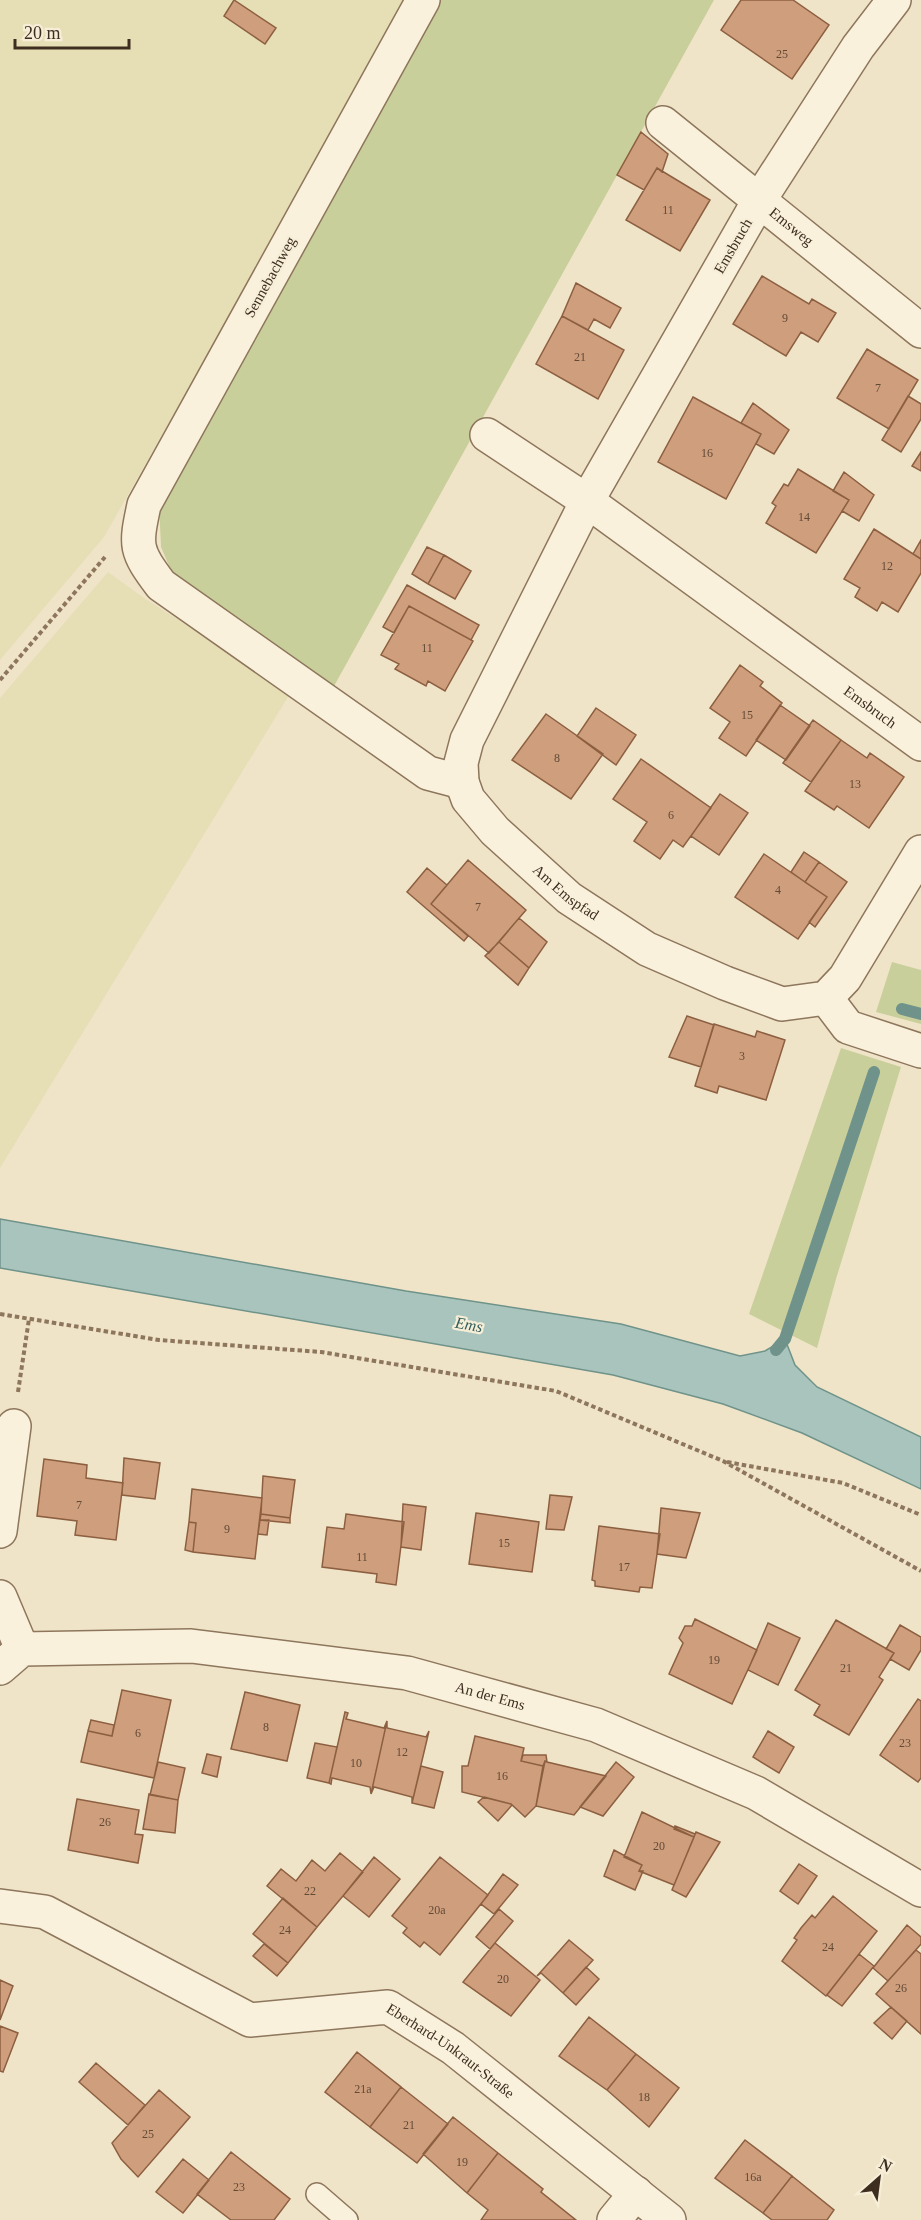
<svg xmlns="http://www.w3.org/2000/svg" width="921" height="2220" viewBox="0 0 921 2220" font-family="Georgia,serif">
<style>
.farmland{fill:#e6deb5}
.green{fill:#c9cf9b}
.water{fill:#a9c4bc;stroke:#6f938a;stroke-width:1.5}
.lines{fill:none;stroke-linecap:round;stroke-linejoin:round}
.stream{stroke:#6f938a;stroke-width:12}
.building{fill:#cf9f7d;stroke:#8d5f41;stroke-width:1.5}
.service-casing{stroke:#8d765c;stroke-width:24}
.minor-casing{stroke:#8d765c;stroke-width:36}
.path{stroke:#8d765c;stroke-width:4;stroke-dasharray:4.5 3;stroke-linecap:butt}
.service{stroke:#faf1dc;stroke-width:21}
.minor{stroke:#faf1dc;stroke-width:33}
.labels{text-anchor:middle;stroke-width:4.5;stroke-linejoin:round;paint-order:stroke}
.number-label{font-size:12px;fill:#624a37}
.street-label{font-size:15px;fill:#3d2e20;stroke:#f7eed8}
.water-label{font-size:16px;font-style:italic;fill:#2f5d5a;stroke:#f7eed8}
</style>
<rect width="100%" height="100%" fill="#f0e4c8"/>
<path class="farmland" d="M0,0H409L104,537L0,660Z
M108,572L144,598L291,692L0,1168V698Z"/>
<path class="green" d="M439,0H714L333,688L172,573L161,547L159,504Z
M892,962L921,970V1024L876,1012Z
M841,1048L901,1067L836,1279L817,1348L749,1314Z"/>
<path class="water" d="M0,1219L406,1291L621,1324L740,1356L765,1351L785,1339L795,1365L817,1387L921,1437V1489L802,1433L723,1404L613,1375L0,1268Z"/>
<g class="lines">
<path class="stream" d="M902,1009L921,1014
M776,1350L785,1339L874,1072"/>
</g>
<path class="building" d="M234,0L276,28L265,44L224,16Z
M741,0H793L829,25L792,79L721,30Z
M641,132L668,154L662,172L657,168L644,190L617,175Z
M657,168L710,200L680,251L626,220Z
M762,276L809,304L812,299L836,313L818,342L801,332L786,356L733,324Z
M576,283L621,308L610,328L594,319L588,330L562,316Z
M562,316L624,350L598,399L536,364Z
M867,349L918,380L889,429L837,398Z
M908,396L921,404V419L901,452L882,440Z
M693,397L761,434L726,499L658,462Z
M753,403L789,430L774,454L756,444L761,434L741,423Z
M921,452V471L912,466Z
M798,469L849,500L816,553L766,523L776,506L772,503L784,484L788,486Z
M844,472L874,495L859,521L842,511L849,500L833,491Z
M874,529L921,559V573L898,612L882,602L877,611L855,597L860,588L844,579Z
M921,540V559L913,554Z
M427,547L444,555L428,584L412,574Z
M444,555L471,571L455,599L428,584Z
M407,585L479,625L471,640L409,606L394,633L383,627Z
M409,606L473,641L445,691L428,681L426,686L395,669L399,664L381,655Z
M740,665L763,682L760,686L782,703L746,756L719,738L730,722L710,708Z
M780,705L810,726L786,760L756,740Z
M596,708L636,735L616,765L577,736Z
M546,714L603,754L571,799L512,760Z
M813,720L841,740L811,782L783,763Z
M841,740L867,758L870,753L904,777L869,828L837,806L834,810L805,791Z
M641,759L711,808L683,847L673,840L660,859L634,841L647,822L613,799Z
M720,794L748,813L719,855L691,836Z
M804,852L819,862L805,882L791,872Z
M764,854L827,897L798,939L735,897Z
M468,860L526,910L489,953L431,904Z
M819,862L847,882L815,927L809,922L827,897L805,882Z
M427,868L447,885L431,904L468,936L464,941L407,892Z
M519,918L547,942L529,968L499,942Z
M499,942L529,968L518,985L485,956Z
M687,1016L714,1025L701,1067L669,1057Z
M714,1024L755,1037L757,1031L785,1040L766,1100L719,1086L717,1093L695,1086Z
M124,1458L160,1463L155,1499L122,1495Z
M44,1459L87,1465L86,1478L123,1483L116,1540L75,1535L77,1521L37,1516Z
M263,1476L295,1480L290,1518L261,1514Z
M192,1489L262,1498L255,1559L193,1552L196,1523L189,1522Z
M550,1495L572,1497L564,1530L546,1529Z
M403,1504L426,1507L421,1550L401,1547Z
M661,1508L700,1513L686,1558L657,1554Z
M476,1513L539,1522L532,1572L469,1564Z
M261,1514L290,1518V1523L260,1520Z
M346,1514L404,1522L396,1585L376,1582L377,1574L322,1567L327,1527L344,1529Z
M260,1520H269L267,1535L258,1534Z
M189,1522L196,1523L193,1552L185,1550Z
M599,1526L660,1534L652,1588L640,1587L639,1592L595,1586V1581L592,1580Z
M695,1619L757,1650L732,1704L669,1674L683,1643L679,1638L685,1626H692Z
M836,1620L894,1653L879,1677L883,1680L849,1735L814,1715L820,1705L795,1690Z
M768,1623L800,1638L778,1685L748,1670Z
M900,1625L921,1637V1650L909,1670L890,1659L894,1653L886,1649Z
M122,1690L171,1700L154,1778L81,1762L88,1731L112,1736Z
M245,1692L300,1705L287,1761L231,1749Z
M918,1699L921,1701V1778L918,1782L880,1755Z
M345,1712L348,1713L346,1719L384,1728L387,1721L371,1794L370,1787L332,1778L331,1784L329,1783Z
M91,1720L114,1725L112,1736L88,1731Z
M387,1721V1728L426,1737L429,1731L412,1803V1797L374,1787L371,1794Z
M768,1731L794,1747L779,1773L753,1757Z
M475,1736L524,1748L521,1761L543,1766L536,1806L525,1817L511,1804L462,1792V1766H468Z
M315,1743L337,1747L329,1783L307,1778Z
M207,1754L221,1757L217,1777L202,1773Z
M523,1755H546L547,1762L545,1761L543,1766L521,1761Z
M545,1761L547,1762L606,1776L574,1815L536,1806Z
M158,1762L185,1768L178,1800L150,1795Z
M616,1762L634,1777L603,1816L580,1807Z
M421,1766L443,1772L434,1808L412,1803Z
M149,1794L178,1800L175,1833L143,1829Z
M484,1797L511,1804L512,1805L498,1821L478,1802Z
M77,1799L139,1810L135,1834L143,1835L138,1863L68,1850Z
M642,1812L694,1837L674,1885L639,1871L642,1865L624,1857Z
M675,1826L695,1834L694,1837L674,1829Z
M696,1832L720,1842L686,1897L672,1890Z
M614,1850L642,1865L639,1871H643L635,1890L604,1876Z
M340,1853L363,1872L317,1927L267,1886L281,1869L296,1881L312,1860L325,1871Z
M374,1857L400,1879L369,1917L343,1896Z
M440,1857L488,1895L440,1955L424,1942L420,1947L403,1933L407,1928L392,1916Z
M799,1864L817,1876L798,1904L780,1891Z
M503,1874L518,1885L494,1914L481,1904Z
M833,1896L877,1931L826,1996L782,1961L797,1940L794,1938L801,1928L812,1915L815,1918Z
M283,1898L317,1927L288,1963L253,1934Z
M499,1909L513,1921L490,1949L476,1937Z
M907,1925L921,1937V1944L888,1981L873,1968Z
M569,1940L593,1960L563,1993L541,1973L537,1976Z
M495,1943L540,1980L511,2016L463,1982Z
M264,1944L288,1963L277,1976L253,1956Z
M916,1950L921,1954V2034L876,1994Z
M859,1954L874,1966L842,2006L827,1995Z
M586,1967L599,1979L576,2005L563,1993Z
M0,1980L13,1986L0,2020Z
M891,2007L907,2021L892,2039L874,2023Z
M589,2017L636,2054L607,2090L559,2056Z
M0,2026L18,2033L3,2072L0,2071Z
M357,2052L401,2087L370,2127L325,2092Z
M636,2054L679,2088L649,2127L607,2090Z
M96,2063L145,2105L128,2125L79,2082Z
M401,2087L448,2124L417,2163L370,2127Z
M159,2090L190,2117L138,2177L121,2159L112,2143Z
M453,2117L498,2153L467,2193L423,2154Z
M745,2140L792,2176L763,2213L715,2178Z
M231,2152L290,2199L274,2220H231L197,2194Z
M498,2153L543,2189L541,2192L576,2220H481L488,2210L467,2193Z
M183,2159L209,2180L183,2213L156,2192Z
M792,2176L834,2210L827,2220H772L763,2213Z"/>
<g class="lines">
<defs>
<path id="service" d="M317,2194L347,2220"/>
<g id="minor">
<path d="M423,0L144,505C135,547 135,550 161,585L428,773L462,782"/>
<path id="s1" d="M894,0L858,47L760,199L587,501L467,740L461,763L462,782L468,799L495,831L569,898L647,949L725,983L782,1004L826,998L845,978L921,852"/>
<path id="s2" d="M663,123L921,331"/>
<path id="s3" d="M487,435L587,501L921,744"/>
<path d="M826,998L848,1027L921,1051"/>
<path d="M0,1531L14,1426"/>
<path d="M0,1597L22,1649"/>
<path id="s4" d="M0,1668L22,1649L191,1646L407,1673L596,1725L756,1793L921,1890"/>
<path id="s5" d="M0,1906L45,1912L250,2020L388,2007L453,2048L669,2220"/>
<path d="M614,2220L636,2193"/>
</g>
</defs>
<use href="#service" class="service-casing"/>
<use href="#minor" class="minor-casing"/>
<path class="path" d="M0,680L105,557
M0,1314L159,1340L321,1352L556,1391L723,1461L921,1571
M18,1392L29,1319
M727,1462L843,1483L921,1515"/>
<use href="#service" class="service"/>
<use href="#minor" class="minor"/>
</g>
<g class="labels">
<g class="number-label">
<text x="782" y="58">25</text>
<text x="668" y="214">11</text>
<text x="785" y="322">9</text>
<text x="580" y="361">21</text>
<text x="878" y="392">7</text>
<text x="707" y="457">16</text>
<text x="804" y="521">14</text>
<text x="887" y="570">12</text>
<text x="427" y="652">11</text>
<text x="747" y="719">15</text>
<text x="557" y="762">8</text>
<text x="855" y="788">13</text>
<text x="671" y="819">6</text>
<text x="778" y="894">4</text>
<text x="478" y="911">7</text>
<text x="742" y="1060">3</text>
<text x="79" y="1509">7</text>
<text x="227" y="1533">9</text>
<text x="504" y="1547">15</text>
<text x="362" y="1561">11</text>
<text x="624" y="1571">17</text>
<text x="714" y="1664">19</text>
<text x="846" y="1672">21</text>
<text x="266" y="1731">8</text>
<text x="138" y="1737">6</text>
<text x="905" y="1747">23</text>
<text x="402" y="1756">12</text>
<text x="356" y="1767">10</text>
<text x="502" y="1780">16</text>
<text x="105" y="1826">26</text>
<text x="659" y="1850">20</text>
<text x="310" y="1895">22</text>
<text x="437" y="1914">20a</text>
<text x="285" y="1934">24</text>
<text x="828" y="1951">24</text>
<text x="503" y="1983">20</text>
<text x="901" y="1992">26</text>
<text x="363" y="2093">21a</text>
<text x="644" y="2101">18</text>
<text x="409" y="2129">21</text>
<text x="148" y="2138">25</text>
<text x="462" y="2166">19</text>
<text x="753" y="2181">16a</text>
<text x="239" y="2191">23</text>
</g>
<g class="street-label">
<text dy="5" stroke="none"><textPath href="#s2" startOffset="165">Emsweg</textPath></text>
<text transform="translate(733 246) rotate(-60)" y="5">Emsbruch</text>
<text transform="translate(270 277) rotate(-61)" y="5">Sennebachweg</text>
<text dy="5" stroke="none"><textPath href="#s3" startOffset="470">Emsbruch</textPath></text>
<text dy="5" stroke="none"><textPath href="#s1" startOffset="1052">Am Emspfad</textPath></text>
<text dy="5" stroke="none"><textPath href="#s4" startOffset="502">An der Ems</textPath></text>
<text dy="5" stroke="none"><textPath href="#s5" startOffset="492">Eberhard-Unkraut-Straße</textPath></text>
</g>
<g class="water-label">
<text transform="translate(469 1324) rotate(10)" y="6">Ems</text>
</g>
</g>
<g transform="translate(879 2178) rotate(28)" stroke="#f7eed8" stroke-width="4.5" paint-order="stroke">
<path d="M0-4.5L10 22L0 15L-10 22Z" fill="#3d2e20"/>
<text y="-9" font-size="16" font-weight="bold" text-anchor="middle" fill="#3d2e20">N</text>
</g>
<path d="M15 39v9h114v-9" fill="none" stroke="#3d2e20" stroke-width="3"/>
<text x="24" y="39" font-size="18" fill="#3d2e20" stroke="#f7eed8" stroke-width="4.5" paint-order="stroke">20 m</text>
</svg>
